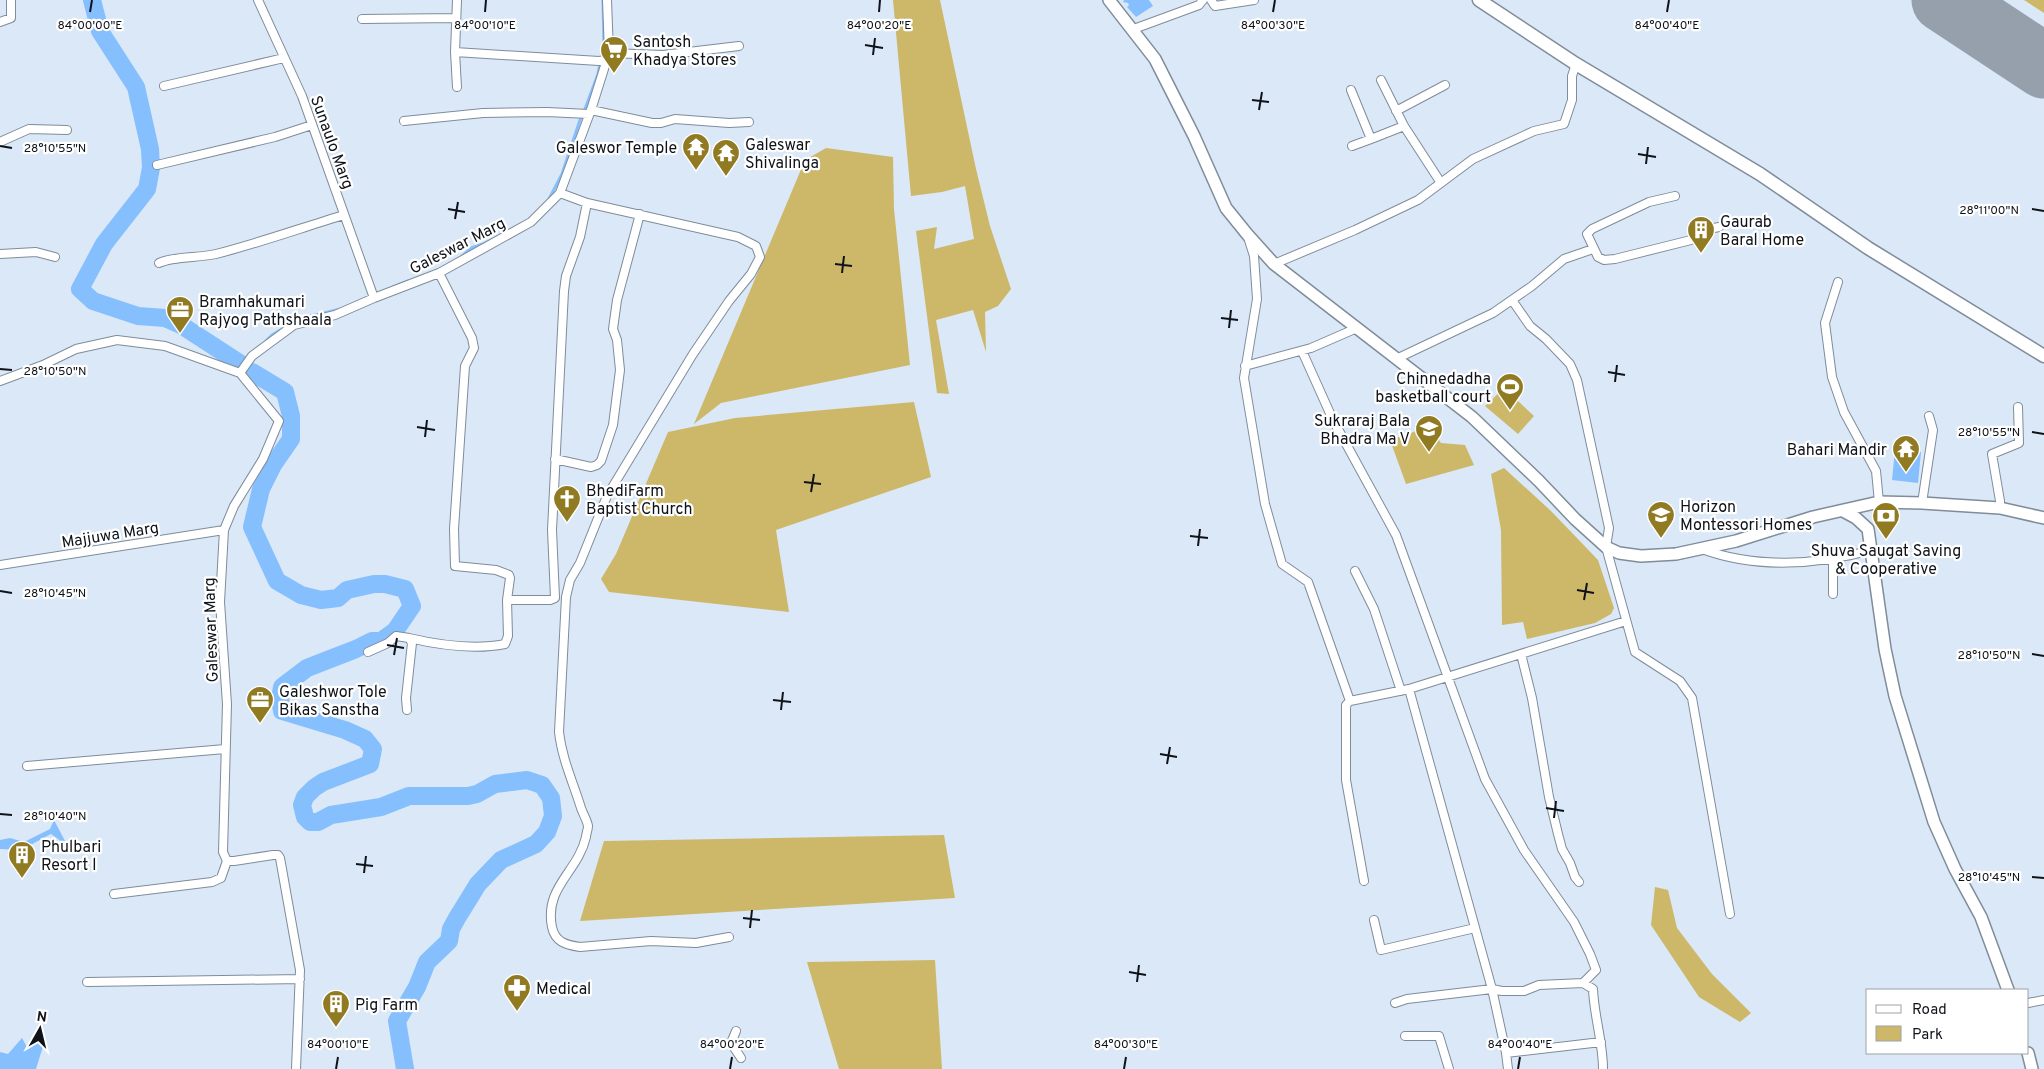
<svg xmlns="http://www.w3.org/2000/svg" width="2044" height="1069" viewBox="0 0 2044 1069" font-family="Overpass,sans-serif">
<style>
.green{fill:#cdb869}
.water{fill:#85bffd}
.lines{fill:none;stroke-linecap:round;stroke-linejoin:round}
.stream{stroke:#85bffd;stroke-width:3}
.river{stroke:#85bffd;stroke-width:18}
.runway{stroke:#96a0ac;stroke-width:65}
.street-casing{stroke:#7f8c9a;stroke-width:10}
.secondary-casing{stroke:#7f8c9a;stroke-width:14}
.primary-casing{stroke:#7f8c9a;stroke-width:15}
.street{stroke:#fff;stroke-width:8}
.secondary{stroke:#fff;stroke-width:11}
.primary{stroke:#fff;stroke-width:12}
.ticks{fill:none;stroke:#0f1319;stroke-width:2}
.labels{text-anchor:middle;stroke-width:4.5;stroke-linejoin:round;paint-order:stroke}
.poi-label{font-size:16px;fill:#0f1319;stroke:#fff;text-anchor:start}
.street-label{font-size:16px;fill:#0f1319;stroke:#fff}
.ticks-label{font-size:12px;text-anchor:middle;fill:#0f1319;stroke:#fff;stroke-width:4.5;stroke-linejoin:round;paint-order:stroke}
</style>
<rect width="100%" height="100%" fill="#dae8f7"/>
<path class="green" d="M893,0H940L976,169L990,226L1011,289L998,306L985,312L986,352L973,310L936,320L949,394L937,393L916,231L937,227L934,249L974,239L965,186L942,192L911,196Z
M2024,0H2044V13Z
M826,148L893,157L894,209L910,365L721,403L694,424L805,160Z
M1504,388L1534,416L1518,434L1485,406Z
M914,402L931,477L776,530L789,612L609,592L601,579L616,554L668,432L735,418Z
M1434,425V433L1441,443L1465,445L1474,465L1406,484L1390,440Z
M1504,468L1551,511L1598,560L1614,608L1611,614L1595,623L1527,639L1523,622L1502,625L1501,530L1491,474Z
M944,835L955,898L580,921L604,841Z
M1655,887L1668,890L1677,928L1712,974L1751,1013L1740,1022L1699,997L1651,925Z
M935,960L942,1069H839L807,962Z"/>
<path class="water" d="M1124,0H1149L1153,6L1136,17L1127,7L1129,5L1128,3L1123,2Z
M1895,450L1921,452L1918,483L1892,480Z
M54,820L65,841L82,847L79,854L51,834L21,850L0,849V840L10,838L24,842L50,829Z
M39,1037L44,1043L36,1069H0V1052L8,1054L22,1038L28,1049Z"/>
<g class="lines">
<path class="stream" d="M602,57L604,47L603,0
M585,109L598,74L600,63
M548,201L562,174L582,114
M461,257L471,248L483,244L514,228
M393,287L408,281
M295,322L302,318L341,309
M266,341L272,335L289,325"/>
<path class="river" d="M92,0L100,31L136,87L150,149L151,168L147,189L104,244L80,289L93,301L138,316L165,318L181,325L241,364
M252,372L285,392L291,416V439L273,465L261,489L252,527L277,581L301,595L321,600L338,598L347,590L374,584H385L405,589L412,606L395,631L381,641H372L356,649L307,668L282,687L280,699L282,711L345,730L365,739L373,749L370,764L323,782L314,788L305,797L302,805L305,817L310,822H318L331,815L381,807L409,796H468L477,794L495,784L527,780L542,785L551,798L553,816L547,832L536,844L501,860L478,884L457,918L451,929L449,941L427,962L417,987L397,1021L405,1069"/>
<path class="runway" d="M1944,0L2044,66"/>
<defs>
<path id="street" d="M258,0L302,96L374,298
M457,0L455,52L599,61L606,60
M1211,0L1215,6L1254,0
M362,19L456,18
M0,22L11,18V0
M1131,30L1199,5L1203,0
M455,52L457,87
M609,53L663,55L739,46
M1381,80L1404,126L1441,183
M164,86L284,58
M1351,90L1371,139L1352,146
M591,110L652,123H661L675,119L729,123L749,122
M1396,111L1445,85
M404,121L483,113L547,112L589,114
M1371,139L1404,126
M0,142L29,129L67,130
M157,165L275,137L312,125
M560,193L587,203L738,237L756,246L760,257L751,274L729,301L693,354L607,496L580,563L570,580L566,597L559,732C562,759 573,782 581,808C583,814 587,820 588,826C588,830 586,834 586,837C578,872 544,887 552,927C555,942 566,945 580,947L651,941L696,943L729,937
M1675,196L1649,202L1592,229L1587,234L1598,257L1604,260L1615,259L1691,240L1709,229L1719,227
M1248,237L1254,256L1257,299L1244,378L1265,504L1282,564L1308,582L1350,701L1409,689L1626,621
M0,254L36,252L55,257
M159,263C173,256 199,258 216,254C259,243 301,228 344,215
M1274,264L1355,230L1418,200L1473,159L1534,131L1564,124L1572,100V76L1576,64
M439,273L472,338L474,348L465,366L454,529L455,566L496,570L509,575L510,578L507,600H550L555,598L552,530L564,291L566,276L580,237L587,203
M1838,282L1825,323L1832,377L1844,412L1876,471L1879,502
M1512,300L1530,326L1546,339L1570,364L1577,380L1609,528L1606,547L1635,652L1680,681L1692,698L1730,914
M1302,351L1333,420L1396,535L1485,779L1524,850L1574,922L1590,954L1596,970L1583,983
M1396,359L1493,313L1532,286L1564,259L1593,249
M1245,366L1311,348L1357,328
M0,381L43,365L76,349L117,340L165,346L240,373
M555,459L591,467L597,465L601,461L613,425L620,370L617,340L613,329L617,300L640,214
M1922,503L1933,430L1929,416
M2000,508V501L1992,454L2019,443L2018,407
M1702,549C1756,569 1817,565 1872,550
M1833,558V594
M0,565L224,530
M1355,571L1374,609L1401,691
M368,652L388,643L396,636L409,638
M1521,654L1532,698L1549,797L1558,834L1562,849L1570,863L1575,877L1579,882
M1409,689L1492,989L1506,1053L1508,1069
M1350,701L1346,705V780L1364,881
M407,710L406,698L412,643L409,638C439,645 475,650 505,644L508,636L507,600
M27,766L225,749
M114,894L212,882L221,878L227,861
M1374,920L1381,950L1475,928
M87,982L300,979
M1395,1003L1407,999L1492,989L1502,991H1524L1539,985L1583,983L1593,989C1594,1016 1603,1042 1603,1069
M2028,1003L2044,1000
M736,1031L731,1043L741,1058
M1405,1036H1439L1449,1069
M1506,1053L1601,1042
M296,1069L300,970L280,858L278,855H273L234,861H227L223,852L227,704L220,602L224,530L234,506L263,459L279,421L240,373L252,356L294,325L335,315L374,298L439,273L531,222L560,193L591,110L609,53L607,0"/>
<path id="secondary" d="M1109,0L1155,59L1194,136L1226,208L1247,234L1274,264L1472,417L1539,481L1575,519L1606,547L1619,553L1641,556L1676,554L1736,541L1813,517L1879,502L1922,503L2000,508L2044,518
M1843,511L1856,518L1868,529L1885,649L1895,696L1934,822L1955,869L1981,917L2008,990
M2028,1053L2032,1069"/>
<path id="primary" d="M1479,0L1576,64L1760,174L1868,248L2044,356"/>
</defs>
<use href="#street" class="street-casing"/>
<use href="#secondary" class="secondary-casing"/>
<use href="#primary" class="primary-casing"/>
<use href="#street" class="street"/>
<use href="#secondary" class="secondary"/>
<use href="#primary" class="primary"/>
</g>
<path class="ticks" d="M90,12L92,0M485,12L486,0M879,12L880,0M1273,12L1275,0M1667,12L1669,0M865,45L883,48M873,55L875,38M1252,100L1269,102M1259,110L1262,92M0,146L12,148M1638,154L1656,157M1646,164L1648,147M448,209L465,212M2032,209L2044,211M455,219L458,202M835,264L852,266M842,273L844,256M1221,318L1238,320M1229,328L1231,310M0,369L12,370M1608,372L1625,375M1615,382L1617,365M417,427L435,430M2032,432L2044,434M425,437L427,420M804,482L821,484M811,492L814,474M1190,536L1208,538M1198,546L1200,529M1577,590L1594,593M0,591L12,593M1584,600L1587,583M387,645L404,648M2032,654L2044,656M394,655L397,638M773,700L791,702M781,710L783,692M1160,754L1177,757M1167,764L1170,747M1546,808L1564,811M0,814L12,815M1554,818L1556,801M356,864L373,866M364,873L366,856M2032,877L2044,878M743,918L760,920M750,928L752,910M1129,972L1146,975M1137,982L1139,965M336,1069L338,1057M730,1069L732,1057M1124,1069L1126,1057M1518,1069L1520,1057"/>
<defs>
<symbol id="supermarket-pin" viewBox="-11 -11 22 30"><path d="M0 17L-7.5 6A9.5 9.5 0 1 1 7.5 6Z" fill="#917b22" stroke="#fff"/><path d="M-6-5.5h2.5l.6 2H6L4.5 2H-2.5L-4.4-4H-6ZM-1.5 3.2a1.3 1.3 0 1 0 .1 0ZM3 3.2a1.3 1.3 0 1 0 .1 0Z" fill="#fff"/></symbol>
<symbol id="temple-pin" viewBox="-11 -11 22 30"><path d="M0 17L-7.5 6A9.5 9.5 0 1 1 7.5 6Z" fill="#917b22" stroke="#fff"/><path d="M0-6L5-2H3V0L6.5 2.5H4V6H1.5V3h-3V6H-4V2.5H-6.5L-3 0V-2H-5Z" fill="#fff"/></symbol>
<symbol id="building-pin" viewBox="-11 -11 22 30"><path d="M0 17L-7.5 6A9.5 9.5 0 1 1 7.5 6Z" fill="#917b22" stroke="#fff"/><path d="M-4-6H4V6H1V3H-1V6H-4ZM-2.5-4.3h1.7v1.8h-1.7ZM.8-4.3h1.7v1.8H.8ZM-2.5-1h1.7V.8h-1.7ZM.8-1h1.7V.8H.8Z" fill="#fff"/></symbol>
<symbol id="office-pin" viewBox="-11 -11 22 30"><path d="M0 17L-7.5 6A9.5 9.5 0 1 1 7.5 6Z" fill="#917b22" stroke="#fff"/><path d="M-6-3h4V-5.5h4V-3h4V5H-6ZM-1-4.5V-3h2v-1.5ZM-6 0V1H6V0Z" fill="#fff"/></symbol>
<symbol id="stadium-pin" viewBox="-11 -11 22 30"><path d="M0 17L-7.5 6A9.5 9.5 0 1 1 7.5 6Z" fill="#917b22" stroke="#fff"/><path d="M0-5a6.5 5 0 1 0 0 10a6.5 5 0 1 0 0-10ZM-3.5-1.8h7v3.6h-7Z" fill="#fff"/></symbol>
<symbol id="school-pin" viewBox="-11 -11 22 30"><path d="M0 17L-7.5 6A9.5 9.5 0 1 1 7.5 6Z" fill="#917b22" stroke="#fff"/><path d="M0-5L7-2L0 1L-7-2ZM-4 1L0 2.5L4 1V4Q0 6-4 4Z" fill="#fff"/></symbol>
<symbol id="church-pin" viewBox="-11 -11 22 30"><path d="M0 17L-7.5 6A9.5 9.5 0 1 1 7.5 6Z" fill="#917b22" stroke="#fff"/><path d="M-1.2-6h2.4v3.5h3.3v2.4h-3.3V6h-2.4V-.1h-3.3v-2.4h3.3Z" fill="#fff"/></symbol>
<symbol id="bank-pin" viewBox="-11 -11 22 30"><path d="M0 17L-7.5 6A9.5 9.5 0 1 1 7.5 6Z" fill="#917b22" stroke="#fff"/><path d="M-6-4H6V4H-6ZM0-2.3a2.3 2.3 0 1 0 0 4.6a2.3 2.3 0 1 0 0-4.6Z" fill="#fff"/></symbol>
<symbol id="pharmacy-pin" viewBox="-11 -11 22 30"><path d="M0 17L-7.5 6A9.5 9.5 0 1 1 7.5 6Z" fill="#917b22" stroke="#fff"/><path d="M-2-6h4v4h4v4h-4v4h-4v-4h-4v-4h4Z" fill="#fff"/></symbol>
</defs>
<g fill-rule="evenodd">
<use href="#supermarket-pin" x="598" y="34" width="32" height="43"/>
<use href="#temple-pin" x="680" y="131" width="32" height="43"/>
<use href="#temple-pin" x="710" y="137" width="32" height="43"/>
<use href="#building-pin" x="1685" y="214" width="32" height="43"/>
<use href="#office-pin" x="164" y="294" width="32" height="43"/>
<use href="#stadium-pin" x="1494" y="371" width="32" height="43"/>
<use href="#school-pin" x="1413" y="413" width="32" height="43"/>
<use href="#temple-pin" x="1890" y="433" width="32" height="43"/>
<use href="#church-pin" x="551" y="483" width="32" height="43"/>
<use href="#school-pin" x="1645" y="499" width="32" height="43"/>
<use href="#bank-pin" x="1870" y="500" width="32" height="43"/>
<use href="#office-pin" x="244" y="684" width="32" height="43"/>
<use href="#building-pin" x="6" y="839" width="32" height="43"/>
<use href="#pharmacy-pin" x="501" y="972" width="32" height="43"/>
<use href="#building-pin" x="320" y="988" width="32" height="43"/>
</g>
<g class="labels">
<g class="poi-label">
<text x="633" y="47">Santosh<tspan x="633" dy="18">Khadya Stores</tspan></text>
<text x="745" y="150">Galeswar<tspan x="745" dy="18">Shivalinga</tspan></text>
<text x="677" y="153" text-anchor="end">Galeswor Temple</text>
<text x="1720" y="227">Gaurab<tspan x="1720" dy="18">Baral Home</tspan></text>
<text x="199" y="307">Bramhakumari<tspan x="199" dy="18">Rajyog Pathshaala</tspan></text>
<text x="1491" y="384" text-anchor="end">Chinnedadha<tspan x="1491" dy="18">basketball court</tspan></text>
<text x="1410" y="426" text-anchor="end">Sukraraj Bala<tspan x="1410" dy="18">Bhadra Ma V</tspan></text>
<text x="1887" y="455" text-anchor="end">Bahari Mandir</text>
<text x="586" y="496">BhediFarm<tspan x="586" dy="18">Baptist Church</tspan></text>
<text x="1680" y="512">Horizon<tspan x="1680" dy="18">Montessori Homes</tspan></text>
<text x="1886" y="556" text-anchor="middle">Shuva Saugat Saving<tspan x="1886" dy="18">&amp; Cooperative</tspan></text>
<text x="279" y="697">Galeshwor Tole<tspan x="279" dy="18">Bikas Sanstha</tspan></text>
<text x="41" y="852">Phulbari<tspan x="41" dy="18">Resort l</tspan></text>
<text x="536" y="994">Medical</text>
<text x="355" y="1010">Pig Farm</text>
</g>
<g class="street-label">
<text transform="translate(333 142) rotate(70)" y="6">Sunaulo Marg</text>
<text transform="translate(457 245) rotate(-27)" y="6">Galeswar Marg</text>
<text transform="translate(110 534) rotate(-9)" y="6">Majjuwa Marg</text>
<text transform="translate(210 630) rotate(-92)" y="6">Galeswar Marg</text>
</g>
</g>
<g class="ticks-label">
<text x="90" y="29">84°00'00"E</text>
<text x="485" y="29">84°00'10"E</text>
<text x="879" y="29">84°00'20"E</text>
<text x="1273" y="29">84°00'30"E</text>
<text x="1667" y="29">84°00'40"E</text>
<text x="55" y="152">28°10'55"N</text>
<text x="1989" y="214">28°11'00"N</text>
<text x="55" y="375">28°10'50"N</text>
<text x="1989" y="436">28°10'55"N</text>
<text x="55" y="597">28°10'45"N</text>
<text x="1989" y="659">28°10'50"N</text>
<text x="55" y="820">28°10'40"N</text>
<text x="1989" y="881">28°10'45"N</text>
<text x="338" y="1048">84°00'10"E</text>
<text x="732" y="1048">84°00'20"E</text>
<text x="1126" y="1048">84°00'30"E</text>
<text x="1520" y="1048">84°00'40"E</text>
</g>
<rect x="1866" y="989" width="162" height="65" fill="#ffffff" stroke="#9fa1a3"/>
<rect x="1876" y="1005" width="25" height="8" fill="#ffffff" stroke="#9fa1a3"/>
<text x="1912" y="1014" font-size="15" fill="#0f1319">Road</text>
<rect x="1876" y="1026" width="25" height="15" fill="#cdb869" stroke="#9fa1a3"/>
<text x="1912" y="1039" font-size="15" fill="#0f1319">Park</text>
<g transform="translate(40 1029) rotate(8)" stroke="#ffffff" stroke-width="4" paint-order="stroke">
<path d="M0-4L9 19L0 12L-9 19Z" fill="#0f1319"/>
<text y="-8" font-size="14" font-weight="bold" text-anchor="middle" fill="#0f1319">N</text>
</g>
</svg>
